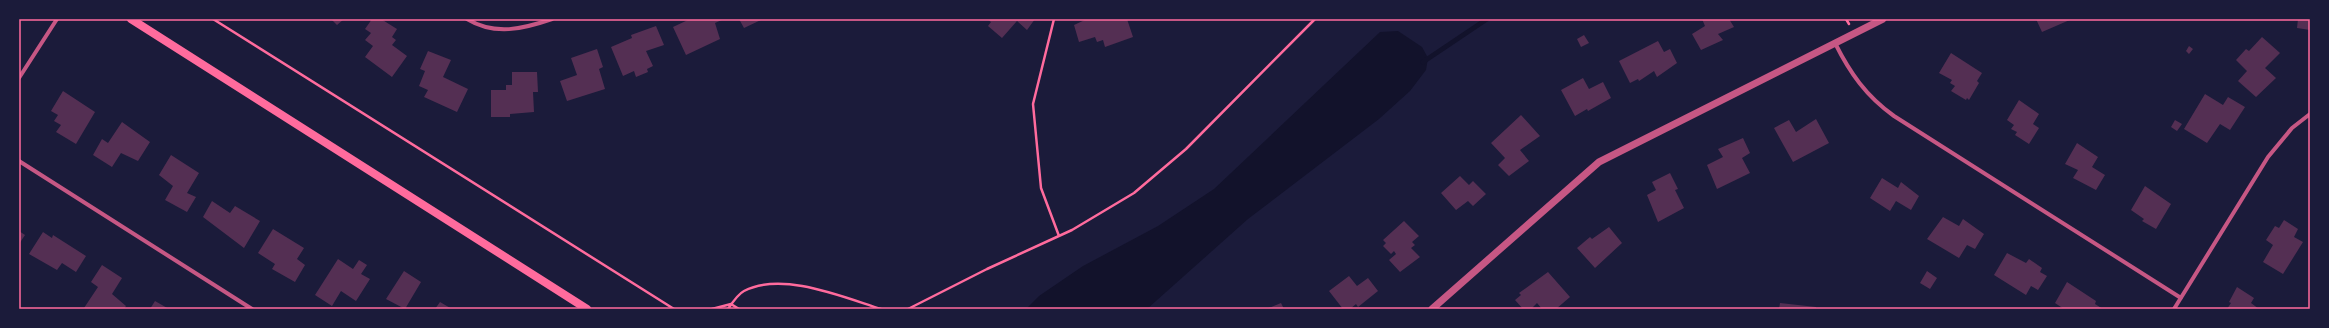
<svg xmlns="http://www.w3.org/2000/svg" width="2329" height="328" viewBox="0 0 2329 328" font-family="'IBM Plex Sans',sans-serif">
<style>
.water{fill:#12122b}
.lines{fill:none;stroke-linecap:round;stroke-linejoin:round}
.stream{stroke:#12122b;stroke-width:5}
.building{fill:#542f53}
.path{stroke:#ff6b9d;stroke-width:2.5}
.minor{stroke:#c65784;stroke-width:4}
.tertiary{stroke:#c65784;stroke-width:7}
.secondary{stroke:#ff6b9d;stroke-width:8}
.neatline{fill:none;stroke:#ff6b9d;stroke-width:1.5}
</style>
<rect width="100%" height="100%" fill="#1b1b3a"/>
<path class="water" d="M1398,31L1422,47L1428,58L1426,70L1410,91L1379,119L1248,219L1147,309H1026L1039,296L1083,266L1158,226L1214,189L1380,32Z"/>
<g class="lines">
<path class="stream" d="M1423,62L1487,19"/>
</g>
<path class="building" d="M331,19H344L337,25Z
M372,19H381L397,29L392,37L396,40L392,45L407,56L392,77L365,57L373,46L365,40L371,33L365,29Z
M690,19H724L715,23L720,39L686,55L673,27Z
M739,19H763L744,28Z
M987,19H1035L1027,30L1017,21L1002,38L988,26L991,22Z
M1087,19H1127L1133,37L1105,47L1103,40L1097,42L1095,37L1079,42L1074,25Z
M1702,19H1729L1734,27L1718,34L1723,40L1701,50L1692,34L1705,26Z
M2036,19H2072L2042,32Z
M2298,19H2310V30L2297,28Z
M656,26L664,45L646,51L653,66L647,69L648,72L636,77L634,71L623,76L611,47L632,38L631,35Z
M1584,35L1589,43L1581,47L1577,39Z
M2262,37L2280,53L2265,68L2276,78L2256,97L2238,81L2247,71L2236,60L2246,49L2249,51Z
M1658,41L1664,52L1670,49L1677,63L1657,77L1654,71L1639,81L1638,79L1630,83L1619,61Z
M2189,46L2193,49L2189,54L2186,51Z
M597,49L603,67L599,69L605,89L567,101L560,81L577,75L571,58Z
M428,51L451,60L443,77L468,89L457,112L424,97L428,90L419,86L425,71L420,69Z
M1951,53L1982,73L1977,81L1979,83L1969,100L1967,98L1966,100L1951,91L1955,86L1950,83L1952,80L1939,73Z
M512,72H537L538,92H533L534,112L510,114V117H491V90H506V85H512Z
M1583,78L1589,89L1603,82L1611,98L1588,111L1587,109L1575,116L1561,90Z
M63,91L95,112L76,144L56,132L61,125L54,121L58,115L51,111Z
M2205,94L2223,105L2228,97L2245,107L2230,130L2220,124L2207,143L2184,129Z
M2019,100L2039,114L2033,124L2039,128L2029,144L2015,135L2017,132L2011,129L2014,125L2007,120Z
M1521,115L1540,136L1520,150L1529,161L1509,176L1498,165L1505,158L1491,143Z
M1816,119L1829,143L1793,162L1774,128L1789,120L1796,132Z
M2175,120L2182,124L2177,131L2171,127Z
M122,122L150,142L138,161L121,153L112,167L93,155L102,139L108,143Z
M1743,138L1750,153L1742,158L1750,173L1717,189L1707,165L1723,157L1718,149Z
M2077,143L2098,157L2092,167L2105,175L2096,190L2073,178L2078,170L2065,164Z
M171,155L199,173L187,193L196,197L187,212L165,200L173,186L159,175Z
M1670,173L1678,189L1675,190L1684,208L1658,222L1647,195L1656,190L1652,182Z
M1460,176L1469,185L1473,181L1486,194L1473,206L1468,201L1456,210L1441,193Z
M1882,178L1898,188L1901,182L1919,196L1911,210L1896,201L1890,211L1870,198Z
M2145,186L2171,204L2156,229L2142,221L2144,219L2131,210Z
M212,201L230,213L235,206L260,221L244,248L203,217Z
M1943,217L1959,226L1963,219L1984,234L1975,249L1967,245L1959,258L1927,239Z
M2284,220L2298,229L2294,237L2303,242L2283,274L2263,262L2273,245L2266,240L2275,226L2279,228Z
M1404,221L1419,236L1412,242L1415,245L1411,248L1420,257L1400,272L1389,260L1396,254L1394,251L1391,254L1383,246L1386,243L1383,240Z
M1609,227L1622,243L1595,268L1577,248L1590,237L1592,239Z
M273,229L304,248L297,259L305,265L295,282L272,269L275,264L258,253Z
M19,231L25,235L19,244Z
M43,232L52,238L53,235L86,256L76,272L62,263L57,270L29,254Z
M2007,253L2026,263L2029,259L2042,268L2040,272L2047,276L2038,290L2031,286L2026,295L1994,275Z
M338,259L353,269L359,260L367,265L361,274L370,279L356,301L341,291L332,306L315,295Z
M102,265L122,278L112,294L126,306L124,309L84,308L98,287L91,282Z
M404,271L421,282L405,309L386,299Z
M1927,271L1937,278L1930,289L1920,283Z
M1548,272L1570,297L1556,309H1542L1537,303L1531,309H1523L1515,300L1521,295L1519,293Z
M1349,276L1357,286L1368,278L1378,291L1358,307L1356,304L1350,309H1343L1329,291Z
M2067,282L2096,301L2095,304L2103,309H2064L2055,303Z
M2237,287L2254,298L2251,303L2259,309H2227L2231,303L2229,302Z
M155,301L169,309H150Z
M440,302L452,309H435Z
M1281,303L1284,309H1266Z
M1780,303L1816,307V309H1779Z"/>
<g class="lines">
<path class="path" d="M213,19L674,309
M1054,19L1033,104L1041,188L1059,236
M1846,19L1849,24
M712,309L731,304L739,309
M728,309C732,303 738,294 744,291C782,271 843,297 881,309
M908,309L987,269L1072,230L1134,193L1186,149L1315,19"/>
<path class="minor" d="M467,19C495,36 523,29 552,19
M1835,43C1850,73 1866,96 1894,116L2181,298
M19,78L57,19
M19,161L252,309
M2174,309L2268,157L2292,128L2310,114"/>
<path class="tertiary" d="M1432,309L1599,162L1883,19"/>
<path class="secondary" d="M131,19L587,309"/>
</g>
<rect width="2329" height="328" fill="none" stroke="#1b1b3a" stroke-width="40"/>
<rect x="20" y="20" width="2289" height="288" class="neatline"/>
</svg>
